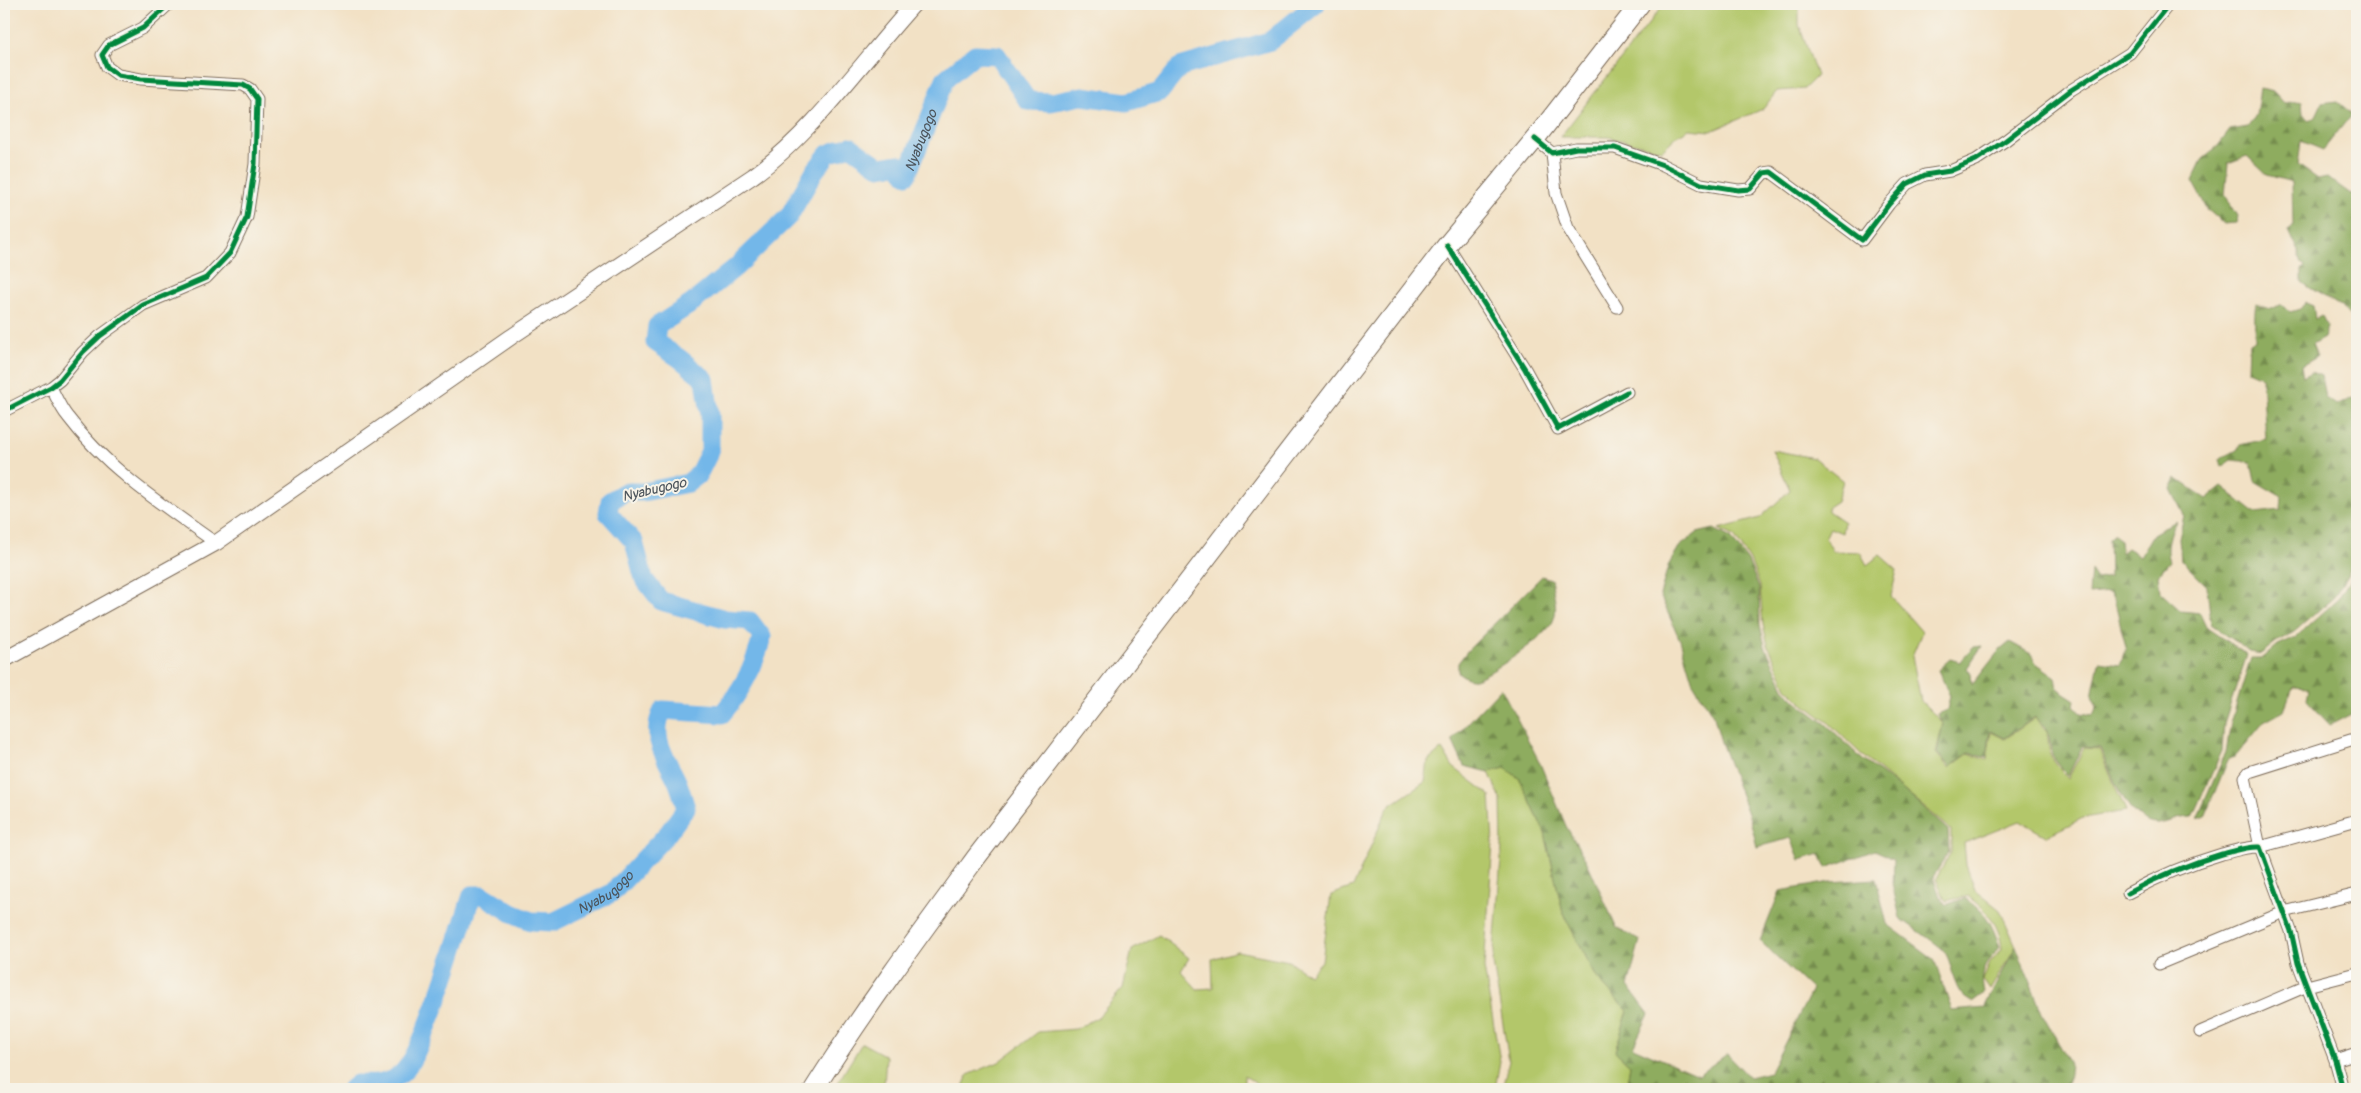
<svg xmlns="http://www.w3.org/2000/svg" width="2361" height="1093" viewBox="0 0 2361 1093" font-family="Pangolin,sans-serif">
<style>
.green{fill:#b3c76b;stroke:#777844}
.forest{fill:url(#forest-firs);stroke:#646b3e}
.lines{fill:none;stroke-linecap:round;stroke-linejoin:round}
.river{stroke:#73b7e9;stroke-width:19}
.minor-casing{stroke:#7b6a58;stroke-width:13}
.secondary-casing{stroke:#7b6a58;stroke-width:17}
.trunk-casing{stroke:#7b6a58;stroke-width:21}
.minor{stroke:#fff;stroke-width:11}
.secondary{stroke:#fff;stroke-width:15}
.trunk{stroke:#fff;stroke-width:19}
.cycleway-casing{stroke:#f7f3e8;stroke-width:8}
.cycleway{stroke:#00873e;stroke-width:5}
.labels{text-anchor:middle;stroke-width:4;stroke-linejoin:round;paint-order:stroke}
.water-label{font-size:14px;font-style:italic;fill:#4c545b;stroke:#f7f3e8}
</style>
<defs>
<pattern id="forest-firs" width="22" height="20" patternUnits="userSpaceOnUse" patternTransform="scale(1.25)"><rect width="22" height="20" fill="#8eac5f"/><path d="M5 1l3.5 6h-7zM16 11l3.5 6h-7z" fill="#758c4e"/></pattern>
</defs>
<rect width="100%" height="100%" fill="#f7f3e8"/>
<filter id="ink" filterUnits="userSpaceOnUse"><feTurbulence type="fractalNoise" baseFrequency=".02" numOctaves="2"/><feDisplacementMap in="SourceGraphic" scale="10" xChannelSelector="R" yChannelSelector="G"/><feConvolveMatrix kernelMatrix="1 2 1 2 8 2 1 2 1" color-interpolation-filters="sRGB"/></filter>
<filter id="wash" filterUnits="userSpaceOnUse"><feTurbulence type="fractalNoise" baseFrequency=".0096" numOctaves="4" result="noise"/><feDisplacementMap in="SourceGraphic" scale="20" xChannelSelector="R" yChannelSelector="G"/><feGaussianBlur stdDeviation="1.12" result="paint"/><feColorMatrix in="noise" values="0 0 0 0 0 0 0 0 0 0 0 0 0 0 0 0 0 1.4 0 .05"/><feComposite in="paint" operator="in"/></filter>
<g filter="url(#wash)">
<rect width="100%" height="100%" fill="#f2e1c5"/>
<path class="green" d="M1664,4H1799V25L1817,76L1804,89L1777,91L1763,109L1711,131L1689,129L1677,136L1662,150L1608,137H1560Z
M1772,450L1814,458L1843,481L1837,501L1828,507V511L1844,522L1842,533L1830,528L1825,538L1833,551L1860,552L1867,565L1880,555L1897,570L1891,596L1922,632L1912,656L1921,701L1943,723L1936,753L1949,768L1968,754L1987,760L1991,732L2005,739L2035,718L2047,731L2050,755L2068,779L2084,748L2099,749L2126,811L2083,818L2046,836L2020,821L1964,843L1966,865L1975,890L2000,910L2016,946L1990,990L1983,980L1990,963L2002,949C2000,925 1987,909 1968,896L1946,901L1936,879L1951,852V830L1865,758L1829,723L1800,701L1787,688L1768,645L1763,625L1760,586L1750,560L1734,536L1719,529L1760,518L1790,490Z
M1442,749L1453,767L1490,795L1493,843L1484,968L1500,1061L1495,1089H1263L1244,1075V1089H962L968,1075L999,1062L1038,1032L1076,1029L1098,1017L1123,988L1132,950L1159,935L1189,958L1181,971L1197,989L1213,988L1212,959L1237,951L1289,961L1309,975L1322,961L1331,895L1353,887L1388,807L1425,782L1428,761Z
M1505,768L1519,778L1545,833L1563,913L1597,978L1628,1011L1615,1051L1630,1065L1626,1089H1502L1509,1061L1493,963L1502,846L1501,800L1489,772Z
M862,1043L886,1056L884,1086L914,1089H834Z"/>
<path class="forest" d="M2260,89L2274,92L2284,103L2302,101L2303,114L2310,120L2316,116L2322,103L2337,101L2352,114L2323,150L2301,141L2298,165L2318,179L2327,177L2355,197L2357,211V325C2345,303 2320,297 2302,282V270L2305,266C2299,260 2301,257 2299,250C2296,243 2291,239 2289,231L2293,226L2292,182L2267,175L2247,156L2228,163L2225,195L2238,216L2236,223L2224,224L2208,210L2192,181L2203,158L2218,146L2230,130L2248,127L2256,115Z
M2306,302L2313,305L2315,319L2322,316L2327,326L2324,338L2312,345L2317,357L2301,366L2303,377L2311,372L2321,376L2325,398L2337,405L2357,396V559L2334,597L2294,632L2276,642L2261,654L2250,652L2211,625L2207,586L2181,560L2179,538L2184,515L2171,489L2176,478L2207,499L2222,487L2255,513L2281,510L2282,497L2255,481L2251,462L2232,460L2222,467L2220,459L2237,450L2240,445L2266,439L2262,377L2248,371L2249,342L2255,340C2255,330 2254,311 2256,304L2270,309L2282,304L2290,312L2300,309Z
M2176,521C2170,533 2165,549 2170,561L2158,575L2160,592L2181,611L2200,613L2207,628L2247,655L2224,723L2222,751L2192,817C2177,817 2170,823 2158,824C2128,826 2110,769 2100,748L2082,747L2068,776L2052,755L2048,730L2035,717L2005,738L1990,731L1987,758L1968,753L1950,767L1937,753L1943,723L1937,714L1947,710L1950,696L1938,670L1950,659L1960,662L1974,647L1982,646L1967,668L1971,674L1972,685L1998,652L2010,642L2031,654L2036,663L2056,677L2058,689L2075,700L2074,705L2081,713L2093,715L2097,706L2092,696L2099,662L2120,665L2126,647L2114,599L2109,592L2089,594L2091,570L2097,579L2110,577L2109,539L2115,534L2120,540L2121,553L2127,548L2140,556L2153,534Z
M1714,529L1731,538L1748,561L1759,588L1760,625L1765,646L1785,690L1798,703L1826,724L1863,760L1903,790L1948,830L1949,852L1933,877L1940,897L1946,905L1965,898C1987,913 1991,922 2000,947C1987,964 1979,971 1984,993L1972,1002C1950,992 1956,968 1944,951C1941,946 1908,924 1900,918L1893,888L1894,859L1875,850L1826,868L1820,854L1800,860L1791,838L1757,847L1750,819L1721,742L1714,717L1693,683L1680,640L1660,595L1668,566L1679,547L1697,533Z
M2357,568V711L2330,725L2307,700L2309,688L2293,687L2284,711L2264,722L2236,756L2228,760L2205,816L2197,819L2226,752L2231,722L2251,658H2263L2278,645L2296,637L2338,599Z
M1542,576L1551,579C1553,592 1559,609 1553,621C1547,636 1492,674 1475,679C1469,680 1463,676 1458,672V663L1468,650Z
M1501,688L1539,761L1566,826L1588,864L1616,927L1640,940L1628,986L1649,1014L1633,1047L1698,1075L1727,1054L1749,1077L1770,1072L1812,990L1760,941L1780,891L1831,882L1876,879L1887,924L1934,959L1952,1011L1984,1008L2016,946L2042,1013L2070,1064L2067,1089H1626L1630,1065L1615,1051L1628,1011L1597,978L1563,913L1545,833L1519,778L1505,768L1489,772L1464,766L1452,740Z"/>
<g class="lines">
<path class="river" id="s1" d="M351,1089L357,1084C373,1085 387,1085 401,1074C425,1054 460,931 472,895H483L512,913L531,921L553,922L612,893L668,833L686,808C683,799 681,790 677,781C666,758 649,736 663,710L722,714C742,690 755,666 762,637L750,621L725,619L661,601L644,579L634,542L608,513L610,501L625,492H643L688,483L698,475L710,451V415L705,379L679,358L655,342L657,326L691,304L736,267L789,216L814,172L828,154L850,146L880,167L898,164L907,175L945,79L975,54L997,55L1028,101L1051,102L1082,96L1127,102L1160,92L1180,67L1270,41L1316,4"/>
</g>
</g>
<g filter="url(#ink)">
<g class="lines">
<defs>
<path id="minor" d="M1535,139L1552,153L1576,148H1615L1663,165L1701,184L1738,190L1750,189L1764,173L1771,172L1862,240L1889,204L1907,184L1925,175L1950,171L1976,160L2006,140L2071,90L2130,53L2169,4
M1552,153L1556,193L1568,228L1617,307
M1447,245L1525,369L1558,429L1627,392
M51,387C56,397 61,409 68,417C107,469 164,506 216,543
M4,411L51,387L60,380L83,352L100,336L143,305L206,278L230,253L247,217L255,164L257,99L250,89L243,85L141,79L118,75L107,67L102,55L109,45L143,28L169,4
M2357,738L2249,772L2245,777L2260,847L2357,820
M2128,893C2159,876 2188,864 2222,854C2235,851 2247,846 2260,847L2291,931L2298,963L2335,1060L2343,1089
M2159,964L2284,912L2357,894
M2200,1032L2307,986L2357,973
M2335,1060L2357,1053"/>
<path id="secondary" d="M4,660L216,543L511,337L753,176C814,132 864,59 914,4"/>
<path id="trunk" d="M814,1089C864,1010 920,934 975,859L1447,245L1535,139L1640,4"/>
</defs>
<use href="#minor" class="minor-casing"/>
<use href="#secondary" class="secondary-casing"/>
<use href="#trunk" class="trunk-casing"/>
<use href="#minor" class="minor"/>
<use href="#secondary" class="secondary"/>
<use href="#trunk" class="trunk"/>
<defs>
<path id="cycleway" d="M1535,139L1552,153L1576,148H1615L1663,165L1701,184L1738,190L1750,189L1764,173L1771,172L1862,240L1889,204L1907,184L1925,175L1950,171L1976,160L2006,140L2071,90L2130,53L2169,4
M1447,245L1525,369L1558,429L1627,392
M4,411L51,387L60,380L83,352L100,336L143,305L206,278L230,253L247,217L255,164L257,99L250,89L243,85L141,79L118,75L107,67L102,55L109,45L143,28L169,4
M2128,893C2159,876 2188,864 2222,854C2235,851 2247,846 2260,847L2291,931L2298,963L2335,1060L2343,1089"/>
</defs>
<use href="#cycleway" class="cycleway-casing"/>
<use href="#cycleway" class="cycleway"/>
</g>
</g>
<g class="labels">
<g class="water-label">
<text dy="5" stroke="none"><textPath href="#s1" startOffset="1641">Nyabugogo</textPath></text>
<text transform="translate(654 489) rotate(-13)" y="5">Nyabugogo</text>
<text dy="5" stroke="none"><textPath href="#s1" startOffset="396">Nyabugogo</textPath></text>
</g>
</g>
<rect width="2361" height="1093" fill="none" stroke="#f7f3e8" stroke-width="20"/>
</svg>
